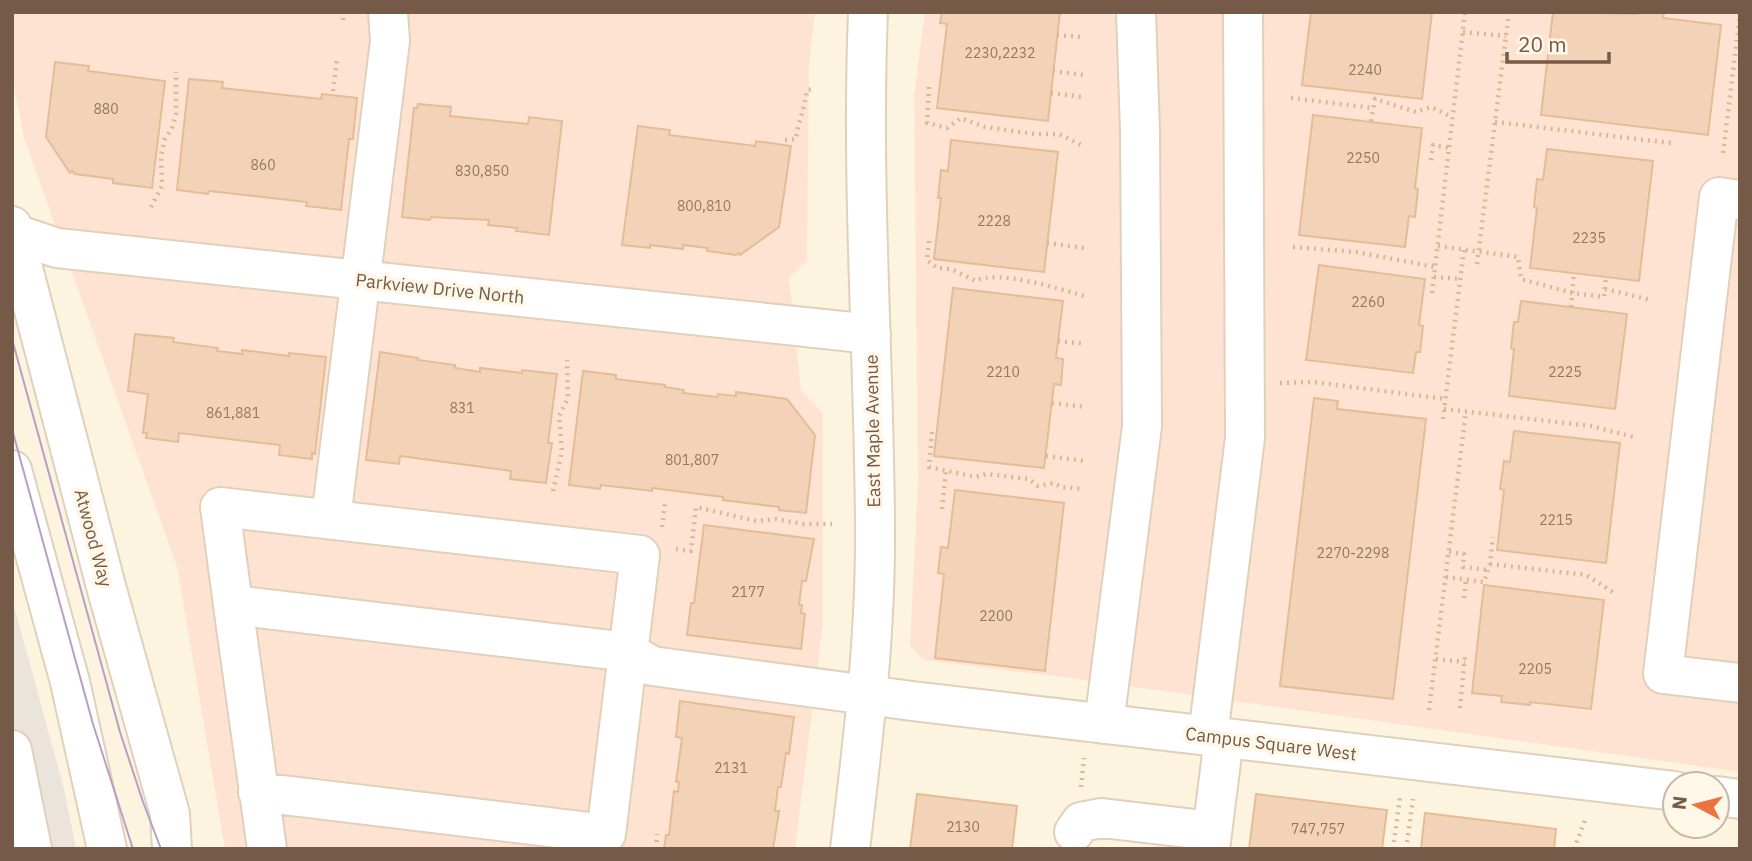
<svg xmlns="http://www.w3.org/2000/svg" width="1752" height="861" viewBox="0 0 1752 861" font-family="'IBM Plex Sans',sans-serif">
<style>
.commercial{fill:#fee3d3}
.industrial{fill:#ebe4dc}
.building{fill:#f3d3b7;stroke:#e6bb96;stroke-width:2}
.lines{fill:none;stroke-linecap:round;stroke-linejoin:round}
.minor-casing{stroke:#e1d0bc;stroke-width:42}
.path{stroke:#d8b79a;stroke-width:4.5;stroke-dasharray:2 5;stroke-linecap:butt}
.minor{stroke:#fff;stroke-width:38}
.tram{stroke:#b79fc6;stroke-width:2}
.labels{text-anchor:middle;stroke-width:7;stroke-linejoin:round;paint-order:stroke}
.number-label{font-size:14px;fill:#947863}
.street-label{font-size:18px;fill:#745a47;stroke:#fff7e7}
</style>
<rect width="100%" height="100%" fill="#fdf4e0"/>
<path class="commercial" d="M12,12H815L809,66L807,261L789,278L801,390L823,413V623L795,849H225L177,567L24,138L12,76Z
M925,12H1740V772L1063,677L924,660L910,646L918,482L914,96Z"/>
<path class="industrial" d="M12,598L65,793L76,849H12Z"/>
<path class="building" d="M942,12H1060L1048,121L937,108L947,24L940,23Z
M1311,12H1432L1422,99L1302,85Z
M1553,12L1638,14V12H1664L1663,18L1721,25L1708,135L1541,115Z
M55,62L89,66L88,71L165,81L152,188L113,183V179L75,174L72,171L70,173L46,137Z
M189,79L223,82L222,88L321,99L322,94L357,98L353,139H349L341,210L306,206L307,202L209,191L208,194L177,190Z
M418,104L451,107L450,116L528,124L529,117L562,121L549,235L516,231L517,228L488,225L489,220L431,217L430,220L402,217L414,108H417Z
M1313,115L1422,128L1415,188L1418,189L1415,217L1409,216L1405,247L1299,235Z
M638,126L670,130L669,135L755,146L756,141L791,146L779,227L740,255L739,253L736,255L707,251L708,248L683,245V249L650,245V248L622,245Z
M951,140L1058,152L1044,272L934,259L941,198H938L941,170L948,171Z
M1547,149L1653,161L1639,281L1530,268L1537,208L1534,207L1537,179L1543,180Z
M1319,265L1425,279L1419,325L1423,326L1420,352H1416L1413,373L1306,360Z
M953,288L1063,301L1056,358L1063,359L1061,385L1054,384L1044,468L934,456Z
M1521,301L1627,314L1615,409L1509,396L1514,349L1511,348L1514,322H1518Z
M135,334L174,338L173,342L218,348L217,351L242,354V350L289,356V353L326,357L315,454L312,453V459L279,455L280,445L179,433L178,442L146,438L147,433H143L148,394L128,391Z
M380,352L418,358V360L455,365V368L480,372V368L522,373V370L557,374L548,443H552L546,483L510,479L511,471L400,456L399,464L366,460Z
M583,371L616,375V379L665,385V387L684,390L683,393L717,397L718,394L736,396V392L787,399L815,435L806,513L779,510V507L723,500V497L652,488V491L601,485L600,489L569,485Z
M1314,398L1338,401L1337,409L1426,419L1393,699L1280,686Z
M1514,431L1620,443L1606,563L1497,550L1504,490L1500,489L1504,461L1510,462Z
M955,490L1064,503L1045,671L935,658L944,574L938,573L941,547L948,548Z
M704,525L814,539L806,581H802L799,605H802L801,613L805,614L801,649L687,635L691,603H694Z
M1484,585L1604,600L1591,709L1530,702V705L1501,702L1502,696L1472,693Z
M680,701L794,717L789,754L786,753L781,787H778L775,811H779L773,849H664L666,835H669L674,791L678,792L679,782H676L682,738L676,737Z
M917,794L1017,806L1012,849H910Z
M1256,794L1387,810L1382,849H1249Z
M1425,813L1556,829L1554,849H1421Z"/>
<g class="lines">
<defs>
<path id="minor" d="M1740,200L1719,197L1663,674L1740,683
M12,226L107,590L170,814L172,849
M12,233L57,248L871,334
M12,470L70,682L107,849
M331,519L390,41L388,12
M233,605L220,507L640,555L606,834L258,792
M1104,724L1142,426L1140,131L1136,12
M1208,736L1245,438L1243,12
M12,750L32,849
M1717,796L1740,799
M1074,832L1081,822L1102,818L1212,831
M267,849L233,605L628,652L652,666L912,701L1675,791
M850,849C863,742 876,634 875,526C874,355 861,184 868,12
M1210,849L1224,738"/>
</defs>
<use href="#minor" class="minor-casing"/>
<path class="path" d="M343,20L344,12
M1463,32L1506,36
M1057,35L1082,37
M1053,71L1083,75
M929,87L927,123L947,128L961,118L985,127L1035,134H1059L1083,146
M333,91L337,59
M1051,93L1083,97
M1291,98L1373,108
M1371,121L1375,99L1416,112L1431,107L1452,117
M1495,122L1671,143
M785,140L796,139C798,122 805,107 807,90L813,89
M1723,153L1740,15
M1431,160L1433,145L1449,148
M151,207L162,186L161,156L165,139L172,128L176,114V72
M929,241L927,260L937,268L951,269L976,281C997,269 1060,289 1084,296
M1047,243L1084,248
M1438,246L1518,257L1521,279L1573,293L1604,297L1606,277
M1293,247L1356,252L1435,267
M1477,264L1509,12
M1434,277L1460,279
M1605,289L1651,300
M1432,293L1465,12
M1571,307L1574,273
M1058,341L1085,344
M1280,383L1313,382L1446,399
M1052,403L1085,407
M1444,409L1591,426L1634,437
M1443,419L1464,249
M932,432L929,467L976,477L986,474L1029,479L1038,486L1054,483L1061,487L1082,489
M1046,456L1085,461
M553,491L562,451L559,416L568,398L567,360
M942,509L946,471
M662,527L665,503
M676,549L691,551L696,507L756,521L776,519L803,524H832
M1449,552L1464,554L1463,567L1488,570
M1490,564L1586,575L1616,594
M1446,577L1484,582L1490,564L1493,537
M1464,598L1466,579
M1436,659L1465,662
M1460,708L1465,656
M1429,710L1466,411
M1081,787L1084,758
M656,849L657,834
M1393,849L1400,797
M1406,849L1413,799
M1574,849L1585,820"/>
<use href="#minor" class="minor"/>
<path class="tram" d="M12,339L120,732L143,802L161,849
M12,429L93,724L133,849"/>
</g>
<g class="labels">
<g class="number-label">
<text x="1000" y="58">2230,2232</text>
<text x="1365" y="75">2240</text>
<text x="106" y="114">880</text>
<text x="1363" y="163">2250</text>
<text x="263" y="170">860</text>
<text x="482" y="176">830,850</text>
<text x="704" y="211">800,810</text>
<text x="994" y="226">2228</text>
<text x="1589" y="243">2235</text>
<text x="1368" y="307">2260</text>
<text x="1003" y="377">2210</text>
<text x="1565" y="377">2225</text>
<text x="462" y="413">831</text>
<text x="233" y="418">861,881</text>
<text x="692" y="465">801,807</text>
<text x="1556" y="525">2215</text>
<text x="1353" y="558">2270-2298</text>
<text x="748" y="597">2177</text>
<text x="996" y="621">2200</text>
<text x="1535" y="674">2205</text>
<text x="731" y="773">2131</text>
<text x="963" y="832">2130</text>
<text x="1318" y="834">747,757</text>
</g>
<g class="street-label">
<text transform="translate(440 289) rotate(6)" y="6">Parkview Drive North</text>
<text transform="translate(873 431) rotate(-91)" y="6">East Maple Avenue</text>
<text transform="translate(93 538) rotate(75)" y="6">Atwood Way</text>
<text transform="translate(1271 744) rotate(7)" y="6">Campus Square West</text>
</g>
</g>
<rect width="1752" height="861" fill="none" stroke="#745a47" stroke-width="28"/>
<g transform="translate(1696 805) rotate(277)"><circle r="33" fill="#fff7e7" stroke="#c7b8a7" stroke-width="2"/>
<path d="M0-5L12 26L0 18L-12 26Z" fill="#ec7340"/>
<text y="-10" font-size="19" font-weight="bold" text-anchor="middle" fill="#745a47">N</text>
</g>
<path d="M1507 52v10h102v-10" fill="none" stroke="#745a47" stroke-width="3.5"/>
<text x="1518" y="52" font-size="21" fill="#745a47" stroke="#fff7e7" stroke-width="5" paint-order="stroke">20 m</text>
</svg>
